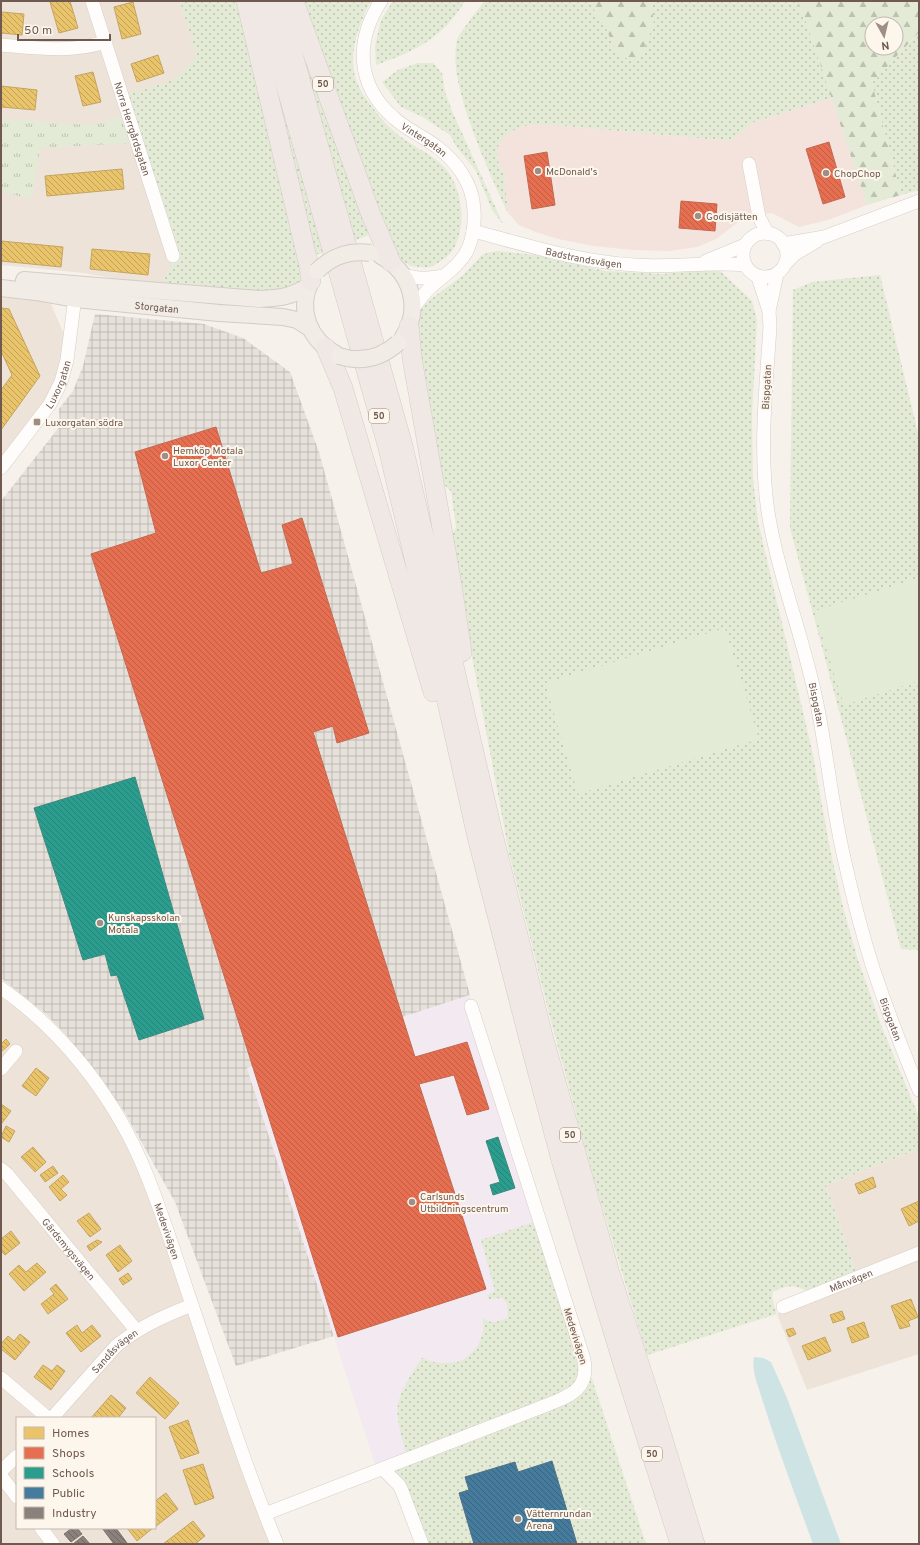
<svg xmlns="http://www.w3.org/2000/svg" width="920" height="1545" viewBox="0 0 920 1545" font-family="Overpass,sans-serif">
<style>
.residential{fill:#eee3d8;fill-rule:evenodd}
.commercial{fill:#f3e3dc}
.industrial{fill:url(#industrial-grid)}
.education{fill:#f2e9f1}
.grass{fill:url(#grass-dots)}
.forest{fill:url(#forest-firs);fill-rule:evenodd}
.park{fill:url(#park-tufts)}
.garden{fill:#e3ebd6}
.water{fill:#cee3e4}
.homes{fill:url(#homes-back-hatch);stroke:#c5a462}
.shops{fill:url(#shops-back-hatch);stroke:#c36850}
.schools{fill:url(#schools-back-hatch);stroke:#3f897c}
.public{fill:url(#public-back-hatch);stroke:#527185}
.industry{fill:url(#industry-back-hatch);stroke:#82756e}
.lines{fill:none;stroke-linecap:round;stroke-linejoin:round}
.minor-casing{stroke:#d5cec8;stroke-width:14}
.major-casing{stroke:#d4ccc7;stroke-width:18}
.highway-casing{stroke:#d4ccc7;stroke-width:20}
.minor{stroke:#fefdfc;stroke-width:13}
.major{stroke:#f1ece6;stroke-width:16}
.highway{stroke:#efe8e5;stroke-width:19}
.major-bridge-casing{stroke:#d4ccc7;stroke-width:18;stroke-linecap:butt}
.major-bridge{stroke:#f1ece6;stroke-width:16}
.poi-dot{fill:#9f8e85;stroke:#fdf6ec;stroke-width:1.5}
.labels{text-anchor:middle;stroke-width:4;stroke-linejoin:round;paint-order:stroke}
.shield{fill:#fdf6ec;stroke:#9a887d;stroke-width:1}
.shield-label{font-size:9px;font-weight:bold;fill:#70594e}
.street-label{font-size:10px;fill:#70594e;stroke:#fdf6ec}
.poi-label{font-size:10px;fill:#70594e;stroke:#fdf6ec;text-anchor:start}
</style>
<defs>
<pattern id="industrial-grid" width="8" height="8" patternUnits="userSpaceOnUse"><rect width="8" height="8" fill="#e7e1db"/><path d="M0 4h8M4 0v8" fill="none" stroke="#c0b9b4"/></pattern>
<pattern id="grass-dots" width="8" height="8" patternUnits="userSpaceOnUse"><rect width="8" height="8" fill="#e3ebd6"/><path d="M2 2h.1M6 6h.1" fill="none" stroke="#bcc1b0" stroke-width="1.8" stroke-linecap="round"/></pattern>
<pattern id="forest-firs" width="22" height="20" patternUnits="userSpaceOnUse"><rect width="22" height="20" fill="#e3ebd6"/><path d="M5 1l3.5 6h-7zM16 11l3.5 6h-7z" fill="#bcc1b0"/></pattern>
<pattern id="park-tufts" width="24" height="20" patternUnits="userSpaceOnUse"><rect width="24" height="20" fill="#e3ebd6"/><path d="M3 7l-1-3M5 7V3M7 7l1-3M15 17l-1-3M17 17v-4M19 17l1-3" fill="none" stroke="#bcc1b0"/></pattern>
<pattern id="homes-back-hatch" width="6" height="6" patternUnits="userSpaceOnUse"><rect width="6" height="6" fill="#e9c46a"/><path d="M-1 5l2 2M0 0l6 6M5-1l2 2" fill="none" stroke="#c1a259"/></pattern>
<pattern id="shops-back-hatch" width="6" height="6" patternUnits="userSpaceOnUse"><rect width="6" height="6" fill="#e76f51"/><path d="M-1 5l2 2M0 0l6 6M5-1l2 2" fill="none" stroke="#c05e45"/></pattern>
<pattern id="schools-back-hatch" width="6" height="6" patternUnits="userSpaceOnUse"><rect width="6" height="6" fill="#2a9d8f"/><path d="M-1 5l2 2M0 0l6 6M5-1l2 2" fill="none" stroke="#288377"/></pattern>
<pattern id="public-back-hatch" width="6" height="6" patternUnits="userSpaceOnUse"><rect width="6" height="6" fill="#457b9d"/><path d="M-1 5l2 2M0 0l6 6M5-1l2 2" fill="none" stroke="#3c637c"/></pattern>
<pattern id="industry-back-hatch" width="6" height="6" patternUnits="userSpaceOnUse"><rect width="6" height="6" fill="#8a817c"/><path d="M-1 5l2 2M0 0l6 6M5-1l2 2" fill="none" stroke="#706863"/></pattern>
</defs>
<rect width="100%" height="100%" fill="#f6f1ea"/>
<path class="residential" d="M1,1H180L198,56L177,254L160,287L84,273L1,265Z
M1,292L48,297L71,351L65,376L1,469Z
M1,988L39,1019L131,1137L276,1544H1ZM17,1418H155V1528H17Z
M919,1149V1247L856,1273L826,1185Z
M919,1258V1354L807,1390L777,1314Z"/>
<path class="commercial" d="M832,98L867,205L831,219L799,227L772,213L746,216L716,239L697,247L669,251L633,250L594,246L558,239L536,232L519,225L508,213L504,174L498,161L497,149L502,139L517,128L530,125H554L730,141L754,122Z"/>
<path class="industrial" d="M95,314L204,324L243,338L290,372L319,452L470,995L247,1068L334,1336L236,1366L175,1202L124,1111L68,1037L46,1014L1,978V501L60,426L59,409L73,391L83,366Z"/>
<path class="education" d="M470,995L583,1362L378,1473L247,1068Z"/>
<path class="grass" d="M180,1H371C358,25 346,59 358,85C362,94 368,101 373,108C383,121 392,131 405,140C419,149 434,156 445,168C462,187 467,226 454,248C449,257 441,261 433,266C429,268 425,267 421,267C399,268 393,245 384,229L322,253L302,257L301,279C299,282 295,285 292,287C269,300 188,289 160,287L177,254L122,96L174,80L197,56Z
M393,1H465C442,39 415,51 376,65L375,46L381,20Z
M484,1H797L806,21L832,98L754,122L730,141L554,125H530L517,128L502,139L497,149L498,161L504,174L508,213C490,174 446,81 457,41C458,34 479,9 484,1Z
M919,32V190L901,195L872,83Z
M418,63H433L442,73L445,92L452,111L503,224L492,210L476,171L456,146L450,135L421,116L401,107L382,82L398,70Z
M497,251L535,255L606,271L662,274L718,269L752,301L757,320L752,413L753,479L758,522L812,750L831,854L844,911L858,960L881,1025L919,1117V1149L826,1185L856,1273L807,1291C795,1284 785,1285 773,1292L772,1298L777,1314L647,1355L593,1176L551,1021L509,853L450,540L456,527L451,491L440,481L416,348L418,318L422,308L431,299L462,276L481,256L487,253Z
M880,275L919,437V950L901,949L842,722L790,528L793,290L812,282Z
M540,1220L646,1544H422L386,1470L409,1461C404,1447 395,1418 398,1404C402,1387 413,1372 422,1358C428,1360 435,1363 441,1363C446,1363 455,1363 460,1361C477,1354 487,1334 482,1317C493,1326 496,1321 508,1318L507,1304L503,1298L488,1299L487,1295L495,1291L481,1240Z"/>
<path class="forest" d="M588,1H651L654,24L639,60L618,57L605,26Z
M797,1H919V32L872,83L901,195L867,205L806,21ZM872,24H896V48H872Z"/>
<path class="park" d="M128,115L137,143L40,148L32,199L1,192V119L89,125Z"/>
<path class="garden" d="M919,578V681L844,705L814,611Z
M725,628L759,739L578,794L545,683Z"/>
<path class="water" d="M754,1357L763,1358L771,1362L787,1398L841,1544H813C796,1497 778,1450 763,1402C759,1387 751,1372 754,1357Z"/>
<path class="homes" d="M54,1H70L78,28L59,33L50,2Z
M133,2L141,34L122,39L114,7Z
M1,12L24,14L22,35L1,33Z
M158,55L164,73L137,82L131,64Z
M93,72L101,102L83,106L75,76Z
M1,86L37,90L35,110L1,107Z
M122,169L124,189L47,196L45,176Z
M1,241L63,247L61,267L1,261Z
M92,249L150,254L148,275L90,269Z
M1,308L9,309L40,376L1,430V390L12,375L1,351Z
M6,1039L10,1044L1,1052V1044Z
M36,1068L49,1078L36,1096L22,1086Z
M1,1104L11,1111L2,1123L1,1122Z
M6,1126L15,1131L9,1142L1,1137Z
M33,1147L46,1162L35,1172L21,1157Z
M53,1166L58,1173L45,1182L40,1175Z
M63,1175L69,1182L61,1189L67,1195L60,1201L49,1187Z
M873,1177L876,1187L859,1194L855,1184Z
M919,1201V1221L909,1226L901,1209Z
M89,1213L101,1229L90,1237L77,1221Z
M11,1231L20,1243L5,1255L1,1251V1239Z
M97,1240L102,1242L90,1251L87,1246Z
M120,1245L132,1261L118,1272L106,1255Z
M37,1263L46,1272L24,1291L9,1274L19,1265L26,1272Z
M128,1273L132,1279L123,1285L119,1279Z
M56,1284L68,1299L48,1314L41,1304L54,1294L50,1289Z
M911,1299L918,1317L908,1321L910,1326L900,1329L891,1306Z
M842,1311L845,1319L833,1323L830,1315Z
M864,1322L869,1337L852,1343L847,1328Z
M77,1325L82,1333L92,1325L101,1336L81,1352L66,1333Z
M793,1328L796,1334L789,1337L786,1330Z
M20,1334L30,1342L15,1360L1,1349V1344L8,1336L14,1341Z
M825,1337L831,1351L808,1360L802,1346Z
M43,1365L52,1371L57,1365L65,1371L51,1390L34,1377Z
M150,1377L179,1403L165,1419L136,1393Z
M111,1395L126,1408L118,1418H91Z
M188,1420L199,1453L181,1459L169,1427Z
M203,1464L214,1498L195,1505L183,1470Z
M166,1493L178,1509L155,1527V1501Z
M193,1521L205,1536L195,1544H163Z
M127,1528H153L137,1541Z"/>
<path class="shops" d="M829,142L845,197L823,204L806,149Z
M547,152L555,205L532,209L524,156Z
M681,201L717,204L715,231L679,228Z
M216,427L261,573L293,564L282,525L302,518L369,733L337,743L333,726L313,732L415,1057L467,1042L489,1109L467,1115L454,1075L419,1084L486,1289L338,1337L91,554L156,533L135,452Z"/>
<path class="schools" d="M135,777L204,1019L139,1040L117,975L111,976L105,954L83,960L34,808Z
M498,1137L515,1188L493,1195L490,1185L500,1182L486,1141Z"/>
<path class="public" d="M552,1461L577,1544H474L459,1493L469,1490L465,1477L515,1462L518,1472Z"/>
<path class="industry" d="M72,1528H77L82,1534L71,1542L64,1534Z
M102,1528H116L127,1543L114,1544Z
M83,1536L90,1544H73Z"/>
<g class="lines">
<defs>
<g id="minor">
<path id="s1" d="M92,1L173,256"/>
<path id="s2" d="M381,1C355,41 356,85 394,118C407,130 423,136 437,147C457,162 473,184 474,210C475,224 473,238 467,251C458,267 444,275 431,287C424,293 419,301 413,308"/>
<path d="M1,45C36,48 71,53 105,42"/>
<path d="M749,164L759,217L768,234"/>
<path id="s3" d="M473,231C527,245 579,262 635,265C672,268 708,261 745,265"/>
<circle cx="765" cy="255" r="22"/>
<path d="M783,244L824,237L919,201"/>
<path d="M706,261L745,245"/>
<path d="M785,264L795,254L817,241"/>
<path id="s4" d="M777,274L769,311L770,327C766,388 759,451 768,512C778,575 803,636 816,699C827,752 832,806 844,858C852,894 861,930 872,965C886,1007 902,1049 919,1090"/>
<path d="M403,275C419,279 427,279 443,276"/>
<path d="M758,277L769,311"/>
<path id="s5" d="M1,468L50,404L61,382L67,360L76,289"/>
<path id="s6" d="M1,988C61,1030 110,1092 140,1159C160,1204 174,1252 190,1299C218,1381 244,1464 277,1544"/>
<path d="M1,1069L16,1051"/>
<path id="s7" d="M1,1169L7,1174L136,1330"/>
<path id="s8" d="M783,1307L919,1253"/>
<path d="M1,1378L48,1418"/>
<path id="s9" d="M52,1418L116,1346C139,1327 164,1316 192,1305"/>
<path d="M383,1469L399,1485L402,1491L422,1544"/>
<path d="M1,1471L17,1456"/>
<path d="M1,1476L17,1497"/>
<path d="M265,1514L534,1410C562,1398 593,1394 583,1356L471,1006"/>
<path d="M41,1528L53,1544"/>
</g>
<g id="major">
<path d="M381,256C411,272 422,308 403,337"/>
<path d="M24,280L259,299C281,298 290,297 309,286"/>
<path d="M311,281C297,309 309,340 336,354"/>
<path id="s10" d="M1,288L36,292L75,299L219,313L283,317L297,320L311,329"/>
</g>
<path id="highway" d="M246,1L309,266L311,281
M262,1L388,448L430,626L477,837L529,1040L561,1160L623,1364L680,1544
M278,1L403,446L493,834L543,1036L610,1273L653,1406L695,1544
M294,1L370,212L391,262
M409,326L412,358L452,585L462,652
M326,348L343,388L433,692"/>
</defs>
<use href="#minor" class="minor-casing"/>
<use href="#major" class="major-casing"/>
<use href="#highway" class="highway-casing"/>
<use href="#minor" class="minor"/>
<use href="#major" class="major"/>
<use href="#highway" class="highway"/>
<defs>
<path id="major-bridge" d="M317,271C332,256 349,250 370,253
M339,356C361,363 381,358 398,343"/>
</defs>
<use href="#major-bridge" class="major-bridge-casing"/>
<use href="#major-bridge" class="major-bridge"/>
</g>
<g class="poi-dot">
<circle cx="538" cy="171" r="4"/>
<circle cx="826" cy="173" r="4"/>
<circle cx="698" cy="216" r="4"/>
<rect x="33" y="418" width="8" height="8" rx="2"/>
<circle cx="165" cy="456" r="4"/>
<circle cx="100" cy="923" r="4"/>
<circle cx="412" cy="1202" r="4"/>
<circle cx="518" cy="1519" r="4"/>
</g>
<g class="labels">
<g class="shield">
<rect x="313" y="77" width="20" height="14" rx="3"/>
<rect x="369" y="409" width="20" height="14" rx="3"/>
<rect x="560" y="1128" width="20" height="14" rx="3"/>
<rect x="642" y="1447" width="20" height="14" rx="3"/>
</g>
<g class="shield-label">
<text x="323" y="87">50</text>
<text x="379" y="419">50</text>
<text x="570" y="1138">50</text>
<text x="652" y="1457">50</text>
</g>
<g class="street-label">
<text dy="4" stroke="none"><textPath href="#s1" startOffset="134">Norra Herrgårdsgatan</textPath></text>
<text dy="4" stroke="none"><textPath href="#s2" startOffset="167">Vintergatan</textPath></text>
<text dy="4" stroke="none"><textPath href="#s3" startOffset="114">Badstrandsvägen</textPath></text>
<text dy="4" stroke="none"><textPath href="#s10" startOffset="157">Storgatan</textPath></text>
<text dy="4" stroke="none"><textPath href="#s5" startOffset="102">Luxorgatan</textPath></text>
<text transform="translate(766 387) rotate(-87)" y="4">Bispgatan</text>
<text dy="4" stroke="none"><textPath href="#s4" startOffset="438">Bispgatan</textPath></text>
<text dy="4" stroke="none"><textPath href="#s4" startOffset="762">Bispgatan</textPath></text>
<text dy="4" stroke="none"><textPath href="#s6" startOffset="300">Medevivägen</textPath></text>
<text dy="4" stroke="none"><textPath href="#s7" startOffset="105">Gärdsmygsvägen</textPath></text>
<text dy="4" stroke="none"><textPath href="#s8" startOffset="73">Månvägen</textPath></text>
<text transform="translate(576 1336) rotate(73)" y="4">Medevivägen</text>
<text dy="4" stroke="none"><textPath href="#s9" startOffset="92">Sandåsvägen</textPath></text>
</g>
<g class="poi-label">
<text x="546" y="175">McDonald's</text>
<text x="834" y="177">ChopChop</text>
<text x="706" y="220">Godisjätten</text>
<text x="45" y="426">Luxorgatan södra</text>
<text x="173" y="454">Hemköp Motala<tspan x="173" dy="12">Luxor Center</tspan></text>
<text x="108" y="921">Kunskapsskolan<tspan x="108" dy="12">Motala</tspan></text>
<text x="420" y="1200">Carlsunds<tspan x="420" dy="12">Utbildningscentrum</tspan></text>
<text x="526" y="1517">Vätternrundan<tspan x="526" dy="12">Arena</tspan></text>
</g>
</g>
<rect width="920" height="1545" fill="none" stroke="#70594e" stroke-width="4"/>
<rect x="16" y="1417" width="140" height="112" fill="#fdf6ec" stroke="#c5b7ad"/>
<rect x="24" y="1427" width="20" height="12" fill="#e9c46a" stroke="#c5b7ad"/>
<text x="52" y="1437" font-size="12" fill="#70594e">Homes</text>
<rect x="24" y="1447" width="20" height="12" fill="#e76f51" stroke="#c5b7ad"/>
<text x="52" y="1457" font-size="12" fill="#70594e">Shops</text>
<rect x="24" y="1467" width="20" height="12" fill="#2a9d8f" stroke="#c5b7ad"/>
<text x="52" y="1477" font-size="12" fill="#70594e">Schools</text>
<rect x="24" y="1487" width="20" height="12" fill="#457b9d" stroke="#c5b7ad"/>
<text x="52" y="1497" font-size="12" fill="#70594e">Public</text>
<rect x="24" y="1507" width="20" height="12" fill="#8a817c" stroke="#c5b7ad"/>
<text x="52" y="1517" font-size="12" fill="#70594e">Industry</text>
<g transform="translate(884 36) rotate(172)"><circle r="19" fill="#fdf6ec" stroke="#c5b7ad"/>
<path d="M0-3L7 15L0 10L-7 15Z" fill="#9f8e85"/>
<text y="-6" font-size="11" font-weight="bold" text-anchor="middle" fill="#70594e">N</text>
</g>
<path d="M18 34v6h92v-6" fill="none" stroke="#70594e" stroke-width="2"/>
<text x="24" y="34" font-size="12" fill="#70594e" stroke="#fdf6ec" stroke-width="3" paint-order="stroke">50 m</text>
</svg>
